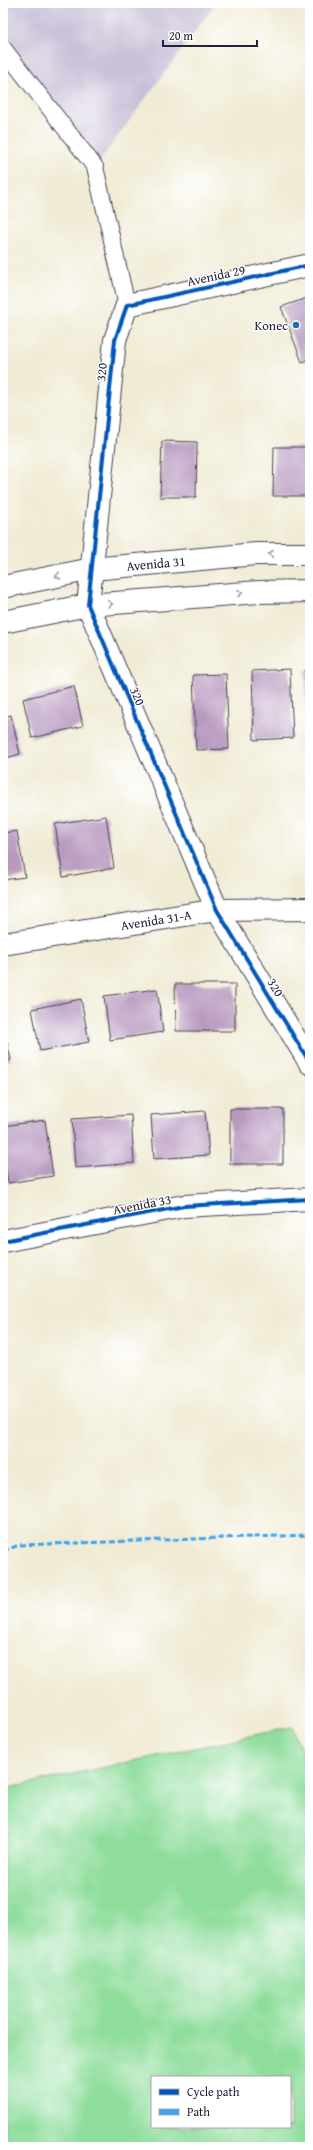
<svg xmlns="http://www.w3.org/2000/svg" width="313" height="2150" viewBox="0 0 313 2150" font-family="'Gentium Book Plus',serif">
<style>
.industrial{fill:#c9bfd7}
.green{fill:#8edd9b;stroke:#58806b;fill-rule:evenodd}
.building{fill:#b89abf}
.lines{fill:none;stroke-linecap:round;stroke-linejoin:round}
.service-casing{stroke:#414052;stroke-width:18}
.minor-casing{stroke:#414052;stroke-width:24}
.service{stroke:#fff;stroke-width:16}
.minor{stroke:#fff;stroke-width:22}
.quiet{stroke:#3ea2ec;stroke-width:3;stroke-dasharray:6 3;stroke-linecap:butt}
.cycleway-casing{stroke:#fff;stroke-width:6}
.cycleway{stroke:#0057b8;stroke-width:4}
.oneway{stroke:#9c9ca7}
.poi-dot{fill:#1f6fb2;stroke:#fff;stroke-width:1.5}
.labels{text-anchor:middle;stroke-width:3;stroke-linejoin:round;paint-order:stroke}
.street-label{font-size:13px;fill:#22223b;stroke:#fff}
.poi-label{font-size:13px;fill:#22223b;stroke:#fff;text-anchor:end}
</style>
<rect width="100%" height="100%" fill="#fff"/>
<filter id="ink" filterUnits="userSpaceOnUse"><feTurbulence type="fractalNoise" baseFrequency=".025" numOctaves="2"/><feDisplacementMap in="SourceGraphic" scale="8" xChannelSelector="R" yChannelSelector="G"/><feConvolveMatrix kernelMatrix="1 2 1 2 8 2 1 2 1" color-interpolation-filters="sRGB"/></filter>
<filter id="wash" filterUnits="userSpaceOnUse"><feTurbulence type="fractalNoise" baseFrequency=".012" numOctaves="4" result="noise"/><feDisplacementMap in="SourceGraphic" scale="16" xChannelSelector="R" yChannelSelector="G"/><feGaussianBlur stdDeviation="0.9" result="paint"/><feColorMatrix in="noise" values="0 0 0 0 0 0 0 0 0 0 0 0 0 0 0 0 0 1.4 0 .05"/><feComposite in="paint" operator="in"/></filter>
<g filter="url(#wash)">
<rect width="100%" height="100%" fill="#f0ebd4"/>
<path class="industrial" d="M3,3H216L95,167L3,48Z"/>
<path class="green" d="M292,1727L310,1771V2147H3V1789ZM152,2077H290V2127H152Z"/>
<g id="blocks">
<path class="building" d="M310,297V359L302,362L281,307Z
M162,441L197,442L196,497H160Z
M274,447H310V496H273Z
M290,669L293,738L254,740L252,671Z
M305,670H310V741H308Z
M226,674L229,749L196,750L193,675Z
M74,686L83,726L32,738L23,699Z
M11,715L20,754L3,759V717Z
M106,816L114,868L63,877L55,824Z
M17,831L25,877L3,880V833Z
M175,984H235V1031H176Z
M157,989L163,1032L110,1040L104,996Z
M81,999L89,1042L40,1051L32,1009Z
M3,1024L11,1060L3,1062Z
M230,1109H283V1164H230Z
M205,1111L209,1155L154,1159L151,1115Z
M131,1115L134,1163L75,1168L72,1119Z
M45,1120L53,1176L8,1183L3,1151V1126Z"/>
</g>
</g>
<g filter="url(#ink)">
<use href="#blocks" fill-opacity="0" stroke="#414052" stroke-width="1"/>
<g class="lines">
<defs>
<path id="service" d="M3,48L95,167L127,305"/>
<g id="minor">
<path d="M310,265L127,305L115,340L88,605L217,910L310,1063"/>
<path id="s1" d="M3,587L92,569L256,554H310"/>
<path d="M3,622L88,605L259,592L310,591"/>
<path id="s2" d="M3,944L217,910L310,909"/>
<path d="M3,1241L184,1206L310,1199"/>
</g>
</defs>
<use href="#service" class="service-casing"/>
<use href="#minor" class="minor-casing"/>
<use href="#service" class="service"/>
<use href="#minor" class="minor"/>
<path class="quiet" d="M3,1551L19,1545L310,1535"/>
<defs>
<path id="cycleway" d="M310,265L127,305L115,340L88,605L217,910L310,1063
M3,1241L184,1206L310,1199"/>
</defs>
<use href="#cycleway" class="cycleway-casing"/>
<use href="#cycleway" class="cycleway"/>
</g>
<defs><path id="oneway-chevron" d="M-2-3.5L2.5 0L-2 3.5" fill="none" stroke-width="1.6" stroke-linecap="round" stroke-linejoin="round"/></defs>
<g class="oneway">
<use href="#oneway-chevron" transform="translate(271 554) rotate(-180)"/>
<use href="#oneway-chevron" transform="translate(58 576) rotate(169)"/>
<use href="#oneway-chevron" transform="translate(240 593) rotate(-4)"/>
<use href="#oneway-chevron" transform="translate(110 604) rotate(-4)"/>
</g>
</g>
<circle class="poi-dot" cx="296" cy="325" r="4"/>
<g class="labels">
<g class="street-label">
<text transform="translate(216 275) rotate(-12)" y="5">Avenida 29</text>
<text transform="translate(101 372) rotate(-84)" y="5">320</text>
<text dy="5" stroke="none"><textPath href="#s1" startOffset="155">Avenida 31</textPath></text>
<text transform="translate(138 696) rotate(67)" y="5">320</text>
<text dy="5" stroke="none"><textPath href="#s2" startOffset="155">Avenida 31-A</textPath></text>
<text transform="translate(276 987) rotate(59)" y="5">320</text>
<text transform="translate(142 1204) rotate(-11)" y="5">Avenida 33</text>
</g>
<g class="poi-label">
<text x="288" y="330">Konec</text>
</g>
</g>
<rect width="313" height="2150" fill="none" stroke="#fff" stroke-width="16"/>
<rect x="151" y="2076" width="140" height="52" fill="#ffffff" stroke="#a7a7b1"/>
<rect x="159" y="2089" width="20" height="6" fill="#0057b8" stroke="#a7a7b1"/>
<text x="187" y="2096" font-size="12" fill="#22223b">Cycle path</text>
<rect x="159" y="2109" width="20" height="6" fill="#3ea2ec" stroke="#a7a7b1"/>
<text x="187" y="2116" font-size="12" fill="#22223b">Path</text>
<path d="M163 40v6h94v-6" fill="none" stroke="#22223b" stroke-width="2"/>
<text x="169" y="40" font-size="12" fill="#22223b" stroke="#ffffff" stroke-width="3" paint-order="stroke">20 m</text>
</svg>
